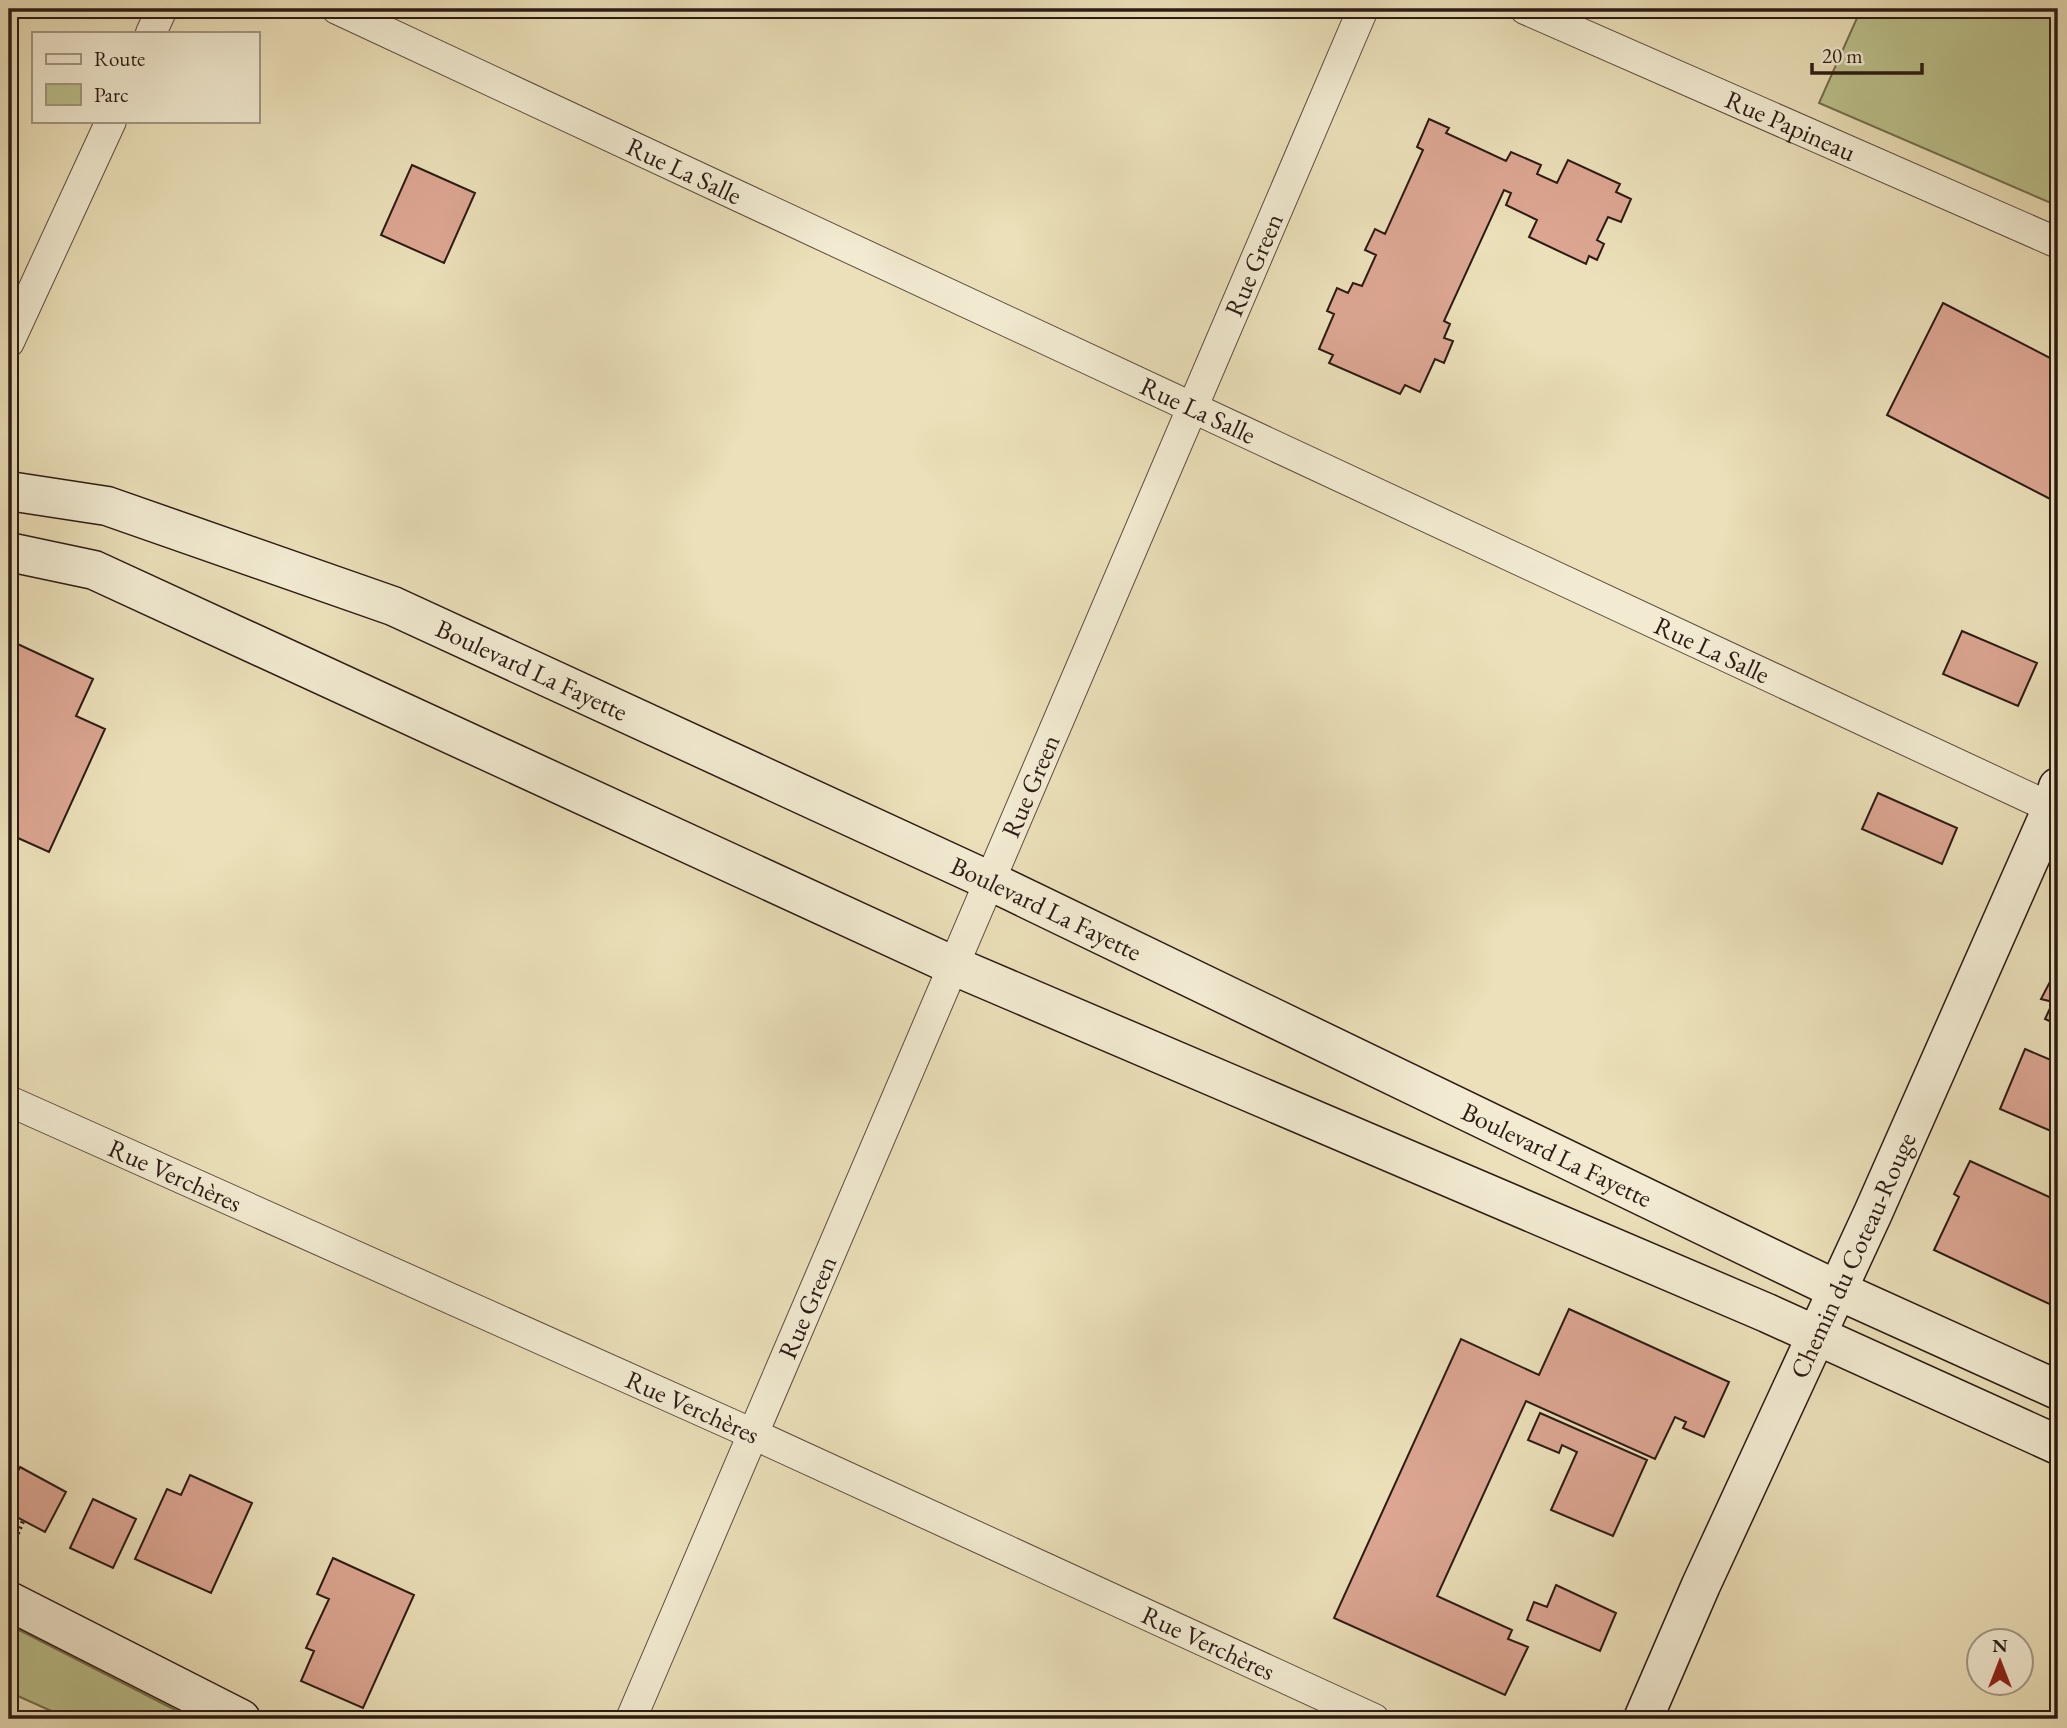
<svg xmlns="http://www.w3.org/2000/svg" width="2067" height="1728" viewBox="0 0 2067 1728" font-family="'EB Garamond',serif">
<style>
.green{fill:#bbc18c;stroke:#746e50;stroke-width:2}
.building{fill:#dca692;stroke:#2c1b15;stroke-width:2}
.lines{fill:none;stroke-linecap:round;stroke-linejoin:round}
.street-casing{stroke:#5c4c3e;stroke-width:32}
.secondary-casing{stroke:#2c1b15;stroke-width:41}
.path{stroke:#2c1b15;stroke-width:4.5;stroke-dasharray:2 3.5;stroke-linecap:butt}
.street{stroke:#f2ebd2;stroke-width:30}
.secondary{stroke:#f2ebd2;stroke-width:38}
.labels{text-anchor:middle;stroke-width:7;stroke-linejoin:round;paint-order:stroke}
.street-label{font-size:26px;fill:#2c1b15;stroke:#f2ebd2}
</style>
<rect width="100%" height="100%" fill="#ebe0b9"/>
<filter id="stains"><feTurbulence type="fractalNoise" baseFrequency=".00286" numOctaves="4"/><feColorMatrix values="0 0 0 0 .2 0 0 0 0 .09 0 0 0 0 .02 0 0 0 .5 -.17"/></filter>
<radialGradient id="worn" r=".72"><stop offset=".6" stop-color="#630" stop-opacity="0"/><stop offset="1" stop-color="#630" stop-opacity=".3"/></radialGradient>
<path class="green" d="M1861,9H2058V206L1819,103Z
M9,1625L29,1635L193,1719H69L9,1692Z"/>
<path class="building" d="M1429,119L1449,128L1446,133L1506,161L1511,152L1541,165L1537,174L1557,183L1568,160L1620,184L1616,192L1631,199L1621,222L1608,217L1597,240L1604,244L1597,260L1589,256L1586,264L1529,237L1537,220L1506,205L1511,193L1504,190L1444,321L1450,324L1444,338L1453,341L1444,363L1435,359L1420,392L1405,385L1400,394L1329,363L1333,355L1319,349L1334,314L1327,311L1337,288L1348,293L1353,283L1362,286L1376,255L1365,250L1375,229L1385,234L1423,150L1417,147Z
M412,165L475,193L444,263L381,235Z
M1943,303L2058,362V503L1887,415Z
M1962,631L2037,663L2018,706L1943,674Z
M9,640L93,679L76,716L105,729L49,852L9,834Z
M1878,793L1957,828L1942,864L1862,829Z
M2054,974L2058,976V1025L2045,1019L2053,1002L2041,999Z
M2025,1049L2058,1063V1134L2000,1109Z
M1970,1161L2058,1201V1308L1934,1250L1959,1197L1954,1194Z
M1569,1309L1729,1382L1704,1437L1683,1428L1686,1422L1675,1417L1655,1459L1526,1401L1437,1596L1512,1630L1508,1639L1528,1647L1505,1695L1334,1618L1461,1339L1539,1375Z
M9,1385L18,1390L10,1406L14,1408L9,1419Z
M1540,1413L1647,1460L1613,1536L1551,1510L1577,1452L1562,1445L1559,1453L1528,1440Z
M20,1467L66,1492L45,1532L9,1513V1489Z
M190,1475L252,1503L211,1593L135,1559L167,1489L181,1495Z
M93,1499L136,1519L113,1568L70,1548Z
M333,1558L414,1595L363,1708L301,1681L314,1651L306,1648L329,1599L317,1594Z
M1556,1585L1616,1613L1600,1651L1527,1620L1534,1602L1547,1607Z"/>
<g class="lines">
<defs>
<g id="street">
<path id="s1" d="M337,9L2058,811"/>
<path id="s2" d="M1525,9L2058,243"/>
<path d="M151,33L162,9"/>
<path d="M9,342L111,121"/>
<path id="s3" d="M9,1101L753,1434L1374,1719"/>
<path id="s4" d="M631,1719L1363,9"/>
</g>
<g id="secondary">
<path id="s5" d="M9,491L107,506L393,606L990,881L1837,1290L2058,1390"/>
<path d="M9,552L94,570L954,966L1767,1313L2058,1445"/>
<path d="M9,1601L241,1719"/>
<path id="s6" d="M1643,1719L1701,1585L1873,1213L2052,808L2058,787"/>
</g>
</defs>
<use href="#street" class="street-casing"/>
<use href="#secondary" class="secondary-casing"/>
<path class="path" d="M9,1530L17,1535L23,1521"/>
<use href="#street" class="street"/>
<use href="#secondary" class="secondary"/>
</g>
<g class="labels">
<g class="street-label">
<text dy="9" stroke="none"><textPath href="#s2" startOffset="290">Rue Papineau</textPath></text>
<text dy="9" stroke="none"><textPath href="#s1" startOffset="383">Rue La Salle</textPath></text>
<text dy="9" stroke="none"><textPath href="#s4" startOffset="1582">Rue Green</textPath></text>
<text dy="9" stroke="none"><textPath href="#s1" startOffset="950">Rue La Salle</textPath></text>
<text dy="9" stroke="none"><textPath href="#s1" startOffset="1517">Rue La Salle</textPath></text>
<text dy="9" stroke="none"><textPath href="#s5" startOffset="555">Boulevard La Fayette</textPath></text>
<text dy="9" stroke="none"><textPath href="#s4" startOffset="1015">Rue Green</textPath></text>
<text dy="9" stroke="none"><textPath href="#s5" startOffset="1122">Boulevard La Fayette</textPath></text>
<text dy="9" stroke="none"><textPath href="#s5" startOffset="1689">Boulevard La Fayette</textPath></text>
<text dy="9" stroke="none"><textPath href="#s3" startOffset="182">Rue Verchères</textPath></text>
<text dy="9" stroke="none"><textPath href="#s6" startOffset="509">Chemin du Coteau-Rouge</textPath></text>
<text dy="9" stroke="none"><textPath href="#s4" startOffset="448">Rue Green</textPath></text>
<text dy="9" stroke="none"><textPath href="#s3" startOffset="749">Rue Verchères</textPath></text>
<text dy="9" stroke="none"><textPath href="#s3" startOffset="1316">Rue Verchères</textPath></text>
</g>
</g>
<rect width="2067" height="1728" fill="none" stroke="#ebe0b9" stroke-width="35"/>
<rect x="10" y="10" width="2046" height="1707" fill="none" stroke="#2c1b15" stroke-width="3.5"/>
<rect x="18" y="18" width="2032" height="1693" fill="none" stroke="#2c1b15" stroke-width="2"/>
<rect x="32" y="32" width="228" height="91" fill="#f2ebd2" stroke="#a39886" stroke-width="2"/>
<rect x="46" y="54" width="35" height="10" fill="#f2ebd2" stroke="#a39886" stroke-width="2"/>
<text x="94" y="66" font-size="21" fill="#2c1b15">Route</text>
<rect x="46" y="84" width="35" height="21" fill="#bbc18c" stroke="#a39886" stroke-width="2"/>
<text x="94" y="102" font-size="21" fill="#2c1b15">Parc</text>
<g transform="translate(2000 1662)"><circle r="33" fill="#f2ebd2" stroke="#a39886" stroke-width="2"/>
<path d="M0-5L12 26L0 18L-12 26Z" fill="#8f2418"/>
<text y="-10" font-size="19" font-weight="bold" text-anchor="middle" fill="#2c1b15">N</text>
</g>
<path d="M1812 63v10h110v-10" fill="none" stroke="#2c1b15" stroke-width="3.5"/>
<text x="1822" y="63" font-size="21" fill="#2c1b15" stroke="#f2ebd2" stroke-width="5" paint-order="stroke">20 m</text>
<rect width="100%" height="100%" filter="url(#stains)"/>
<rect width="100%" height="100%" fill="url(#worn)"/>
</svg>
